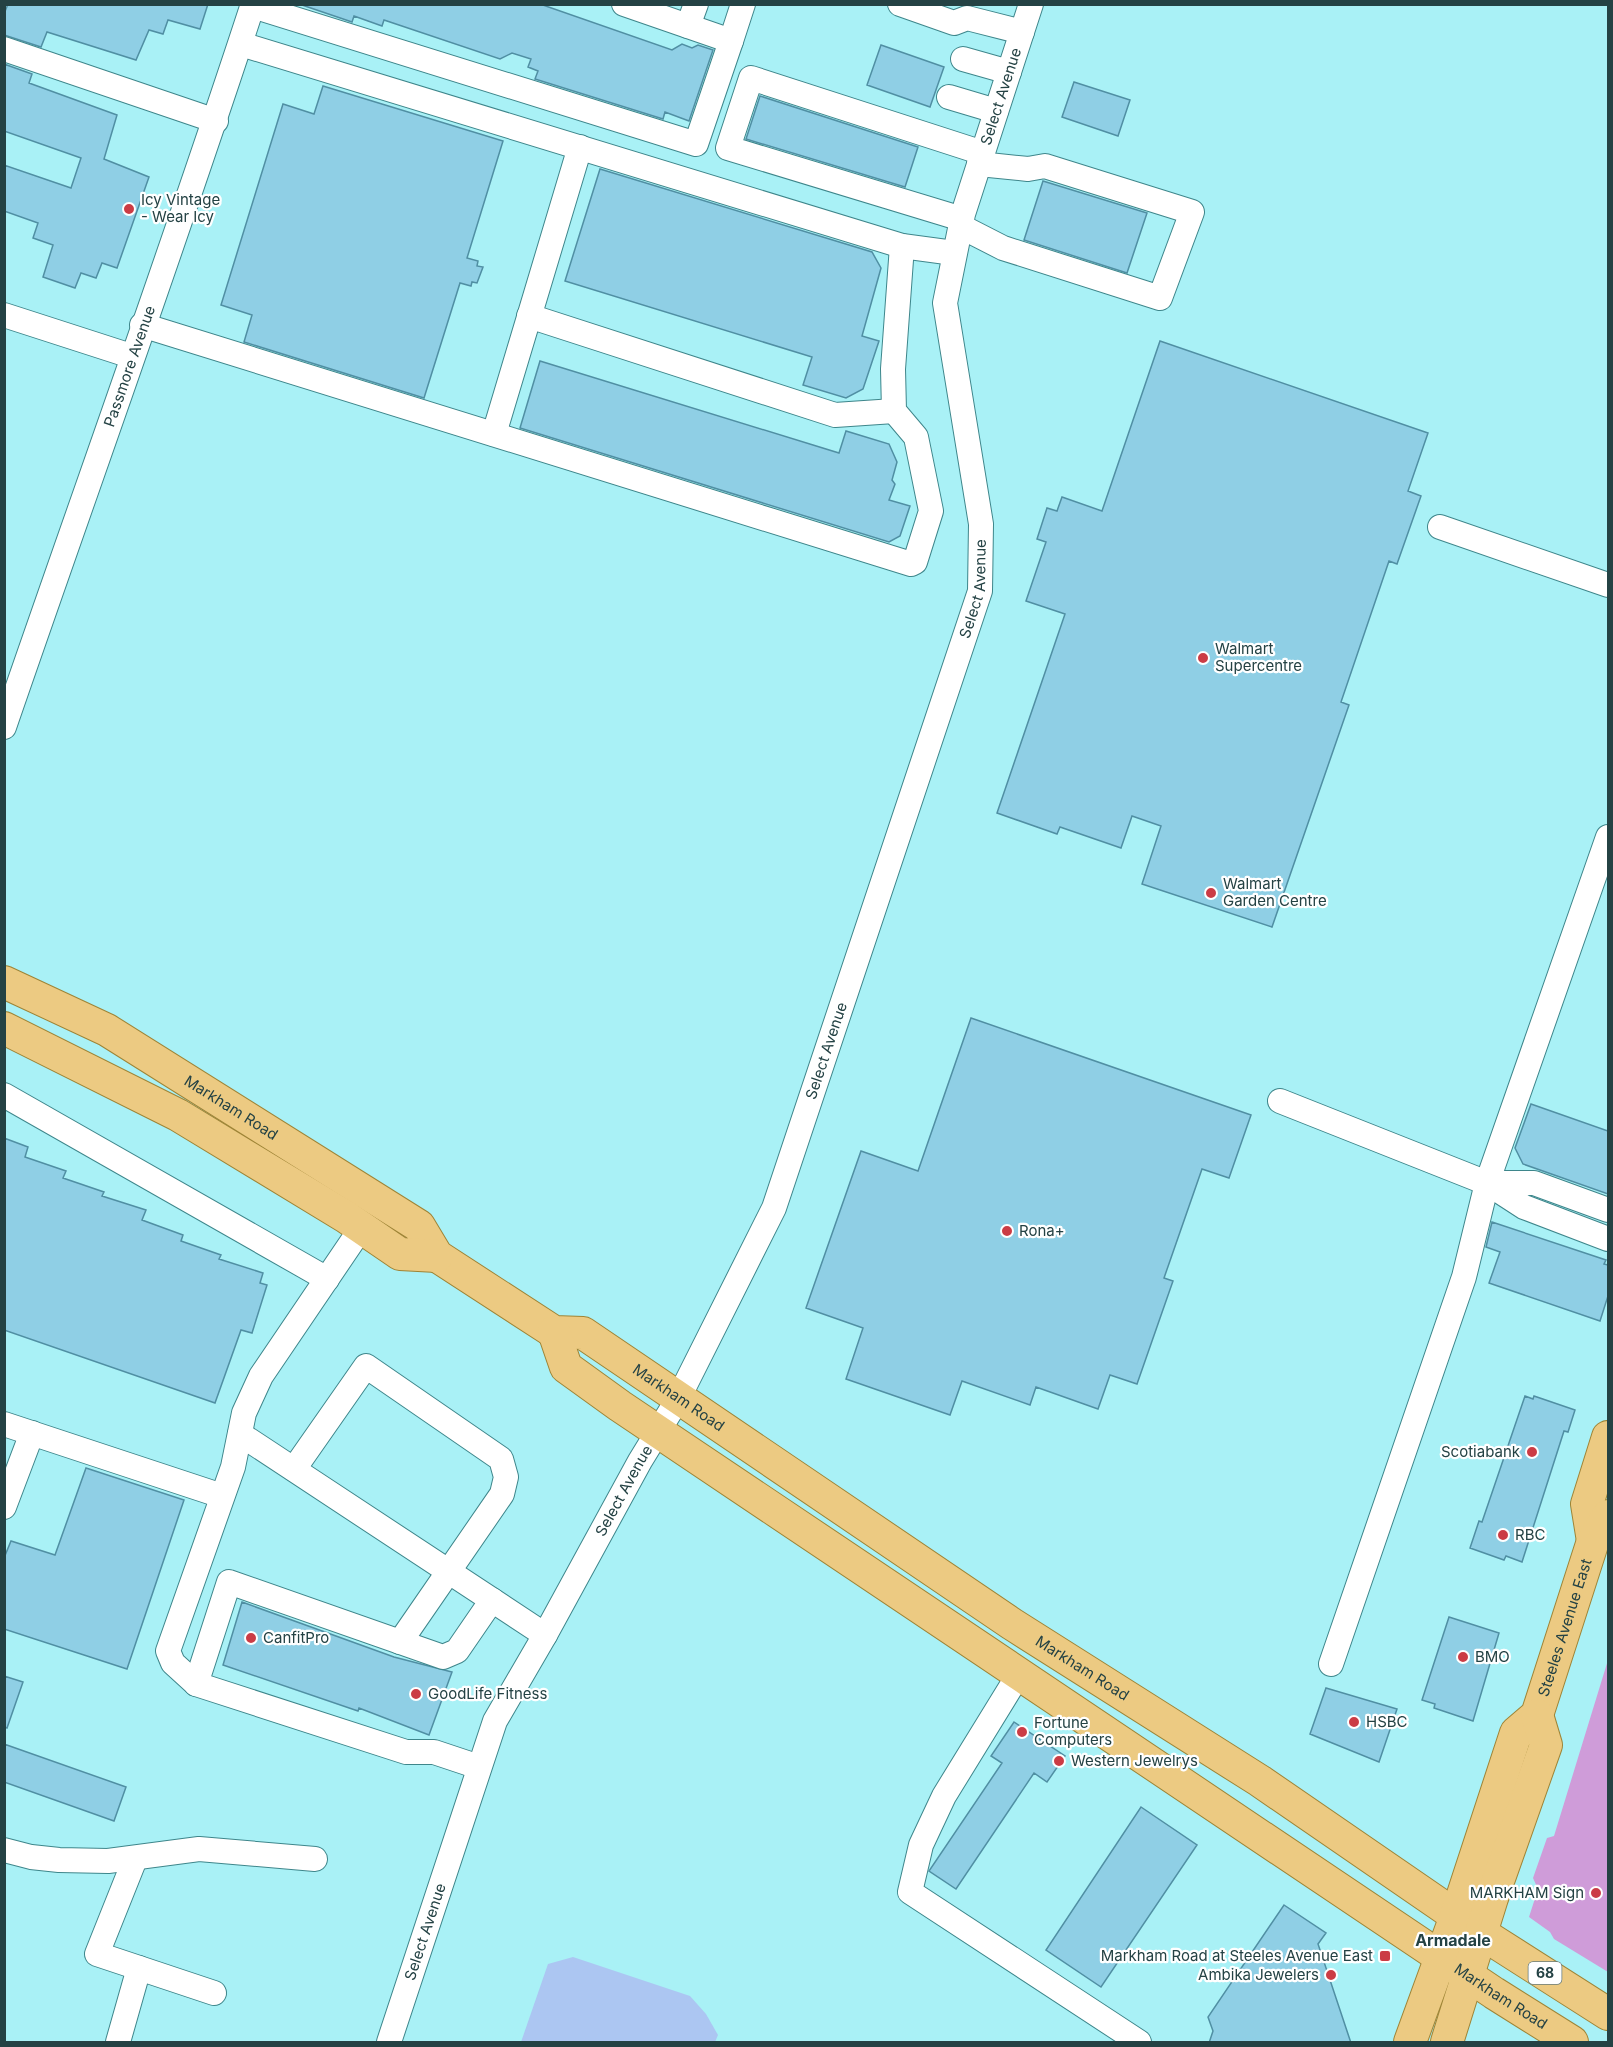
<svg xmlns="http://www.w3.org/2000/svg" width="1613" height="2047" viewBox="0 0 1613 2047" font-family="Inter,sans-serif">
<style>
.green{fill:#cf9cd9}
.water{fill:#acc6f2}
.building{fill:#8fcfe5;stroke:#508fa3;stroke-width:1.5}
.lines{fill:none;stroke-linecap:round;stroke-linejoin:round}
.minor-casing{stroke:#3e868b;stroke-width:26}
.major-casing{stroke:#9e8436;stroke-width:34}
.minor{stroke:#fff;stroke-width:24}
.major{stroke:#ecca82;stroke-width:32}
.poi-dot{fill:#cb3c45;stroke:#fff;stroke-width:2}
.labels{text-anchor:middle;stroke-width:4.5;stroke-linejoin:round;paint-order:stroke}
.shield{fill:#fff;stroke:#667b7c;stroke-width:1.5}
.shield-label{font-size:14px;font-weight:bold;fill:#244244}
.street-label{font-size:15px;fill:#244244;stroke:#fff}
.poi-label{font-size:15px;fill:#244244;stroke:#fff;text-anchor:start}
.neighbourhood-label{font-size:16px;font-weight:bold;fill:#244244;stroke:#fff}
</style>
<rect width="100%" height="100%" fill="#a9f1f6"/>
<path class="green" d="M1608,1660V1972L1554,1939L1550,1932L1529,1917L1538,1889L1533,1878L1547,1838L1554,1836Z"/>
<path class="water" d="M573,1957L690,1996L706,2014L718,2035L715,2042H521L548,1964Z"/>
<path class="building" d="M8,4H208L200,29L168,20L163,34L149,30L136,60L47,32L41,47L4,35V14Z
M299,4H540L672,50L682,44L692,48L698,45L713,50L689,121L665,112L663,119L535,79L538,71L528,67L531,59L512,53L500,59L384,20L382,26L354,16L352,22Z
M881,45L944,67L930,107L867,85Z
M4,64L32,74L29,83L117,115L104,159L149,177L117,268L102,263L96,278L81,273L75,288L43,277L53,245L33,238L38,223L4,211V165L71,188L81,158L4,131Z
M1074,82L1130,100L1118,136L1062,117Z
M323,86L503,141L467,258L478,261L477,266L483,267L477,283L472,282L471,286L460,283L424,398L244,342L252,315L221,305L283,104L314,114Z
M760,96L918,147L905,187L746,139Z
M600,169L872,252L881,268L862,336L879,341L863,389L846,398L803,385L812,357L565,281Z
M1043,181L1147,213L1127,273L1024,240Z
M1160,341L1428,433L1408,491L1421,496L1397,564L1389,561L1341,702L1349,705L1272,927L1142,884L1161,826L1132,816L1121,848L1060,827L1057,834L997,813L1065,614L1026,601L1046,542L1037,539L1047,508L1057,511L1062,497L1102,511Z
M540,361L839,453L846,431L889,444L897,462L892,480L895,484L889,500L910,506L900,536L889,542L520,428Z
M971,1018L1251,1115L1229,1178L1202,1169L1164,1278L1173,1281L1137,1384L1110,1375L1098,1409L1036,1387L1030,1405L962,1381L950,1415L846,1379L863,1328L806,1308L861,1151L918,1171Z
M1531,1104L1608,1131V1194L1523,1164L1515,1148Z
M4,1138L28,1147L25,1157L66,1171L63,1178L104,1192L102,1196L146,1210L142,1220L183,1235L181,1241L221,1255L219,1259L263,1273L260,1283L267,1285L252,1333L241,1330L215,1403L4,1330Z
M1492,1222L1606,1260L1604,1264L1608,1265V1296L1600,1321L1489,1283L1500,1252L1486,1247Z
M1525,1396L1533,1399L1534,1396L1575,1410L1568,1432L1564,1431L1522,1562L1506,1556L1504,1560L1470,1548L1479,1521L1482,1522Z
M86,1468L184,1500L127,1669L4,1629V1558L11,1541L55,1555Z
M242,1602L394,1657L452,1672L429,1735L359,1708L358,1711L223,1665Z
M1449,1617L1499,1633L1473,1721L1434,1708L1435,1704L1422,1700Z
M4,1676L23,1682L7,1728L4,1727Z
M1326,1688L1397,1709L1379,1762L1310,1734Z
M1014,1722L1065,1756L1047,1782L1034,1773L956,1889L929,1871L1002,1763L991,1756Z
M4,1744L126,1787L114,1821L4,1782Z
M1141,1807L1197,1845L1101,1987L1046,1950Z
M1284,1905L1326,1933L1318,1944L1351,2043H1209L1213,2031L1208,2017Z"/>
<g class="lines">
<defs>
<g id="minor">
<path d="M624,4L731,41L743,4"/>
<path d="M900,4L954,23L967,18L1022,32"/>
<path d="M253,6L696,144L731,41"/>
<path d="M688,26L696,4"/>
<path d="M241,44L902,246L954,253"/>
<path d="M4,49L216,121"/>
<path d="M963,59L1009,72"/>
<path d="M949,97L996,111"/>
<path d="M962,219L728,148L751,78L983,153"/>
<path d="M960,226L1003,248L1160,298L1192,212L1045,166L1028,169L979,164"/>
<path d="M4,315L131,356"/>
<path d="M529,316L835,415L894,411"/>
<path d="M142,325L911,564L915,562L931,511L916,437L894,411L893,369L902,246"/>
<path d="M494,434L580,147"/>
<path d="M1440,527L1608,585"/>
<path id="s1" d="M4,727C87,486 174,246 253,4"/>
<path d="M4,1095L327,1279"/>
<path d="M1280,1101L1487,1183L1524,1207L1608,1239"/>
<path d="M1487,1183H1534L1608,1210"/>
<path d="M362,1227L261,1376L244,1413L233,1467L168,1651L173,1663L196,1684L406,1752H434L479,1767"/>
<path d="M4,1424L222,1496"/>
<path d="M240,1434L545,1635"/>
<path d="M294,1469L366,1366L501,1459L506,1477L502,1494L400,1642"/>
<path d="M4,1507L32,1433"/>
<path d="M1331,1664L1464,1277L1487,1183L1608,837"/>
<path d="M1019,1674L944,1796L921,1845L910,1892L1139,2042"/>
<path d="M196,1684L229,1582L443,1657L457,1651L492,1600"/>
<path d="M4,1850L31,1857L59,1860L108,1861L199,1849L315,1859"/>
<path d="M135,1859L97,1954L214,1993"/>
<path d="M118,2042L139,1968"/>
<path id="s2" d="M389,2042L495,1721L545,1635L640,1461L678,1399L774,1208L980,591L981,524L945,303L963,214L1031,4"/>
</g>
<g id="major">
<path id="s3" d="M4,982L107,1030L419,1226L437,1256L554,1332L583,1333L1012,1624L1260,1781L1481,1933L1608,2014"/>
<path d="M4,1028L178,1115L346,1217L400,1254L437,1256"/>
<path id="s4" d="M554,1332L566,1367L620,1406L1494,1993L1572,2042"/>
<path d="M1593,1541L1587,1504L1608,1437"/>
<path id="s5" d="M1410,2042L1456,1916L1516,1733L1537,1715L1593,1541L1608,1516"/>
<path d="M1447,2042L1492,1898L1546,1745L1537,1715"/>
</g>
</defs>
<use href="#minor" class="minor-casing"/>
<use href="#major" class="major-casing"/>
<use href="#minor" class="minor"/>
<use href="#major" class="major"/>
</g>
<g class="poi-dot">
<circle cx="129" cy="209" r="6"/>
<circle cx="1203" cy="658" r="6"/>
<circle cx="1211" cy="893" r="6"/>
<circle cx="1007" cy="1231" r="6"/>
<circle cx="1532" cy="1452" r="6"/>
<circle cx="1503" cy="1535" r="6"/>
<circle cx="251" cy="1638" r="6"/>
<circle cx="1463" cy="1657" r="6"/>
<circle cx="416" cy="1694" r="6"/>
<circle cx="1354" cy="1722" r="6"/>
<circle cx="1022" cy="1732" r="6"/>
<circle cx="1059" cy="1761" r="6"/>
<circle cx="1596" cy="1893" r="6"/>
<rect x="1379" y="1950" width="12" height="12" rx="3"/>
<circle cx="1331" cy="1975" r="6"/>
</g>
<g class="labels">
<rect class="shield" x="1528.5" y="1962" width="33" height="22" rx="4.5"/>
<g class="shield-label">
<text x="1545" y="1978">68</text>
</g>
<g class="street-label">
<text dy="5" stroke="none"><textPath href="#s2" startOffset="2078">Select Avenue</textPath></text>
<text dy="5" stroke="none"><textPath href="#s1" startOffset="382">Passmore Avenue</textPath></text>
<text dy="5" stroke="none"><textPath href="#s2" startOffset="1574">Select Avenue</textPath></text>
<text dy="5" stroke="none"><textPath href="#s2" startOffset="1088">Select Avenue</textPath></text>
<text dy="5" stroke="none"><textPath href="#s3" startOffset="260">Markham Road</textPath></text>
<text dy="5" stroke="none"><textPath href="#s3" startOffset="801">Markham Road</textPath></text>
<text dy="5" stroke="none"><textPath href="#s2" startOffset="602">Select Avenue</textPath></text>
<text dy="5" stroke="none"><textPath href="#s5" startOffset="446">Steeles Avenue East</textPath></text>
<text dy="5" stroke="none"><textPath href="#s3" startOffset="1287">Markham Road</textPath></text>
<text dy="5" stroke="none"><textPath href="#s2" startOffset="116">Select Avenue</textPath></text>
<text dy="5" stroke="none"><textPath href="#s4" startOffset="1164">Markham Road</textPath></text>
</g>
<g class="poi-label">
<text x="141" y="205">Icy Vintage<tspan x="141" dy="17">- Wear Icy</tspan></text>
<text x="1215" y="654">Walmart<tspan x="1215" dy="17">Supercentre</tspan></text>
<text x="1223" y="889">Walmart<tspan x="1223" dy="17">Garden Centre</tspan></text>
<text x="1019" y="1236">Rona+</text>
<text x="1520" y="1457" text-anchor="end">Scotiabank</text>
<text x="1515" y="1540">RBC</text>
<text x="263" y="1643">CanfitPro</text>
<text x="1475" y="1662">BMO</text>
<text x="428" y="1699">GoodLife Fitness</text>
<text x="1366" y="1727">HSBC</text>
<text x="1034" y="1728">Fortune<tspan x="1034" dy="17">Computers</tspan></text>
<text x="1071" y="1766">Western Jewelrys</text>
<text x="1584" y="1898" text-anchor="end">MARKHAM Sign</text>
<text x="1373" y="1961" text-anchor="end">Markham Road at Steeles Avenue East</text>
<text x="1319" y="1980" text-anchor="end">Ambika Jewelers</text>
</g>
<g class="neighbourhood-label">
<text x="1453" y="1946">Armadale</text>
</g>
</g>
<rect width="1613" height="2047" fill="none" stroke="#244244" stroke-width="12"/>
</svg>
